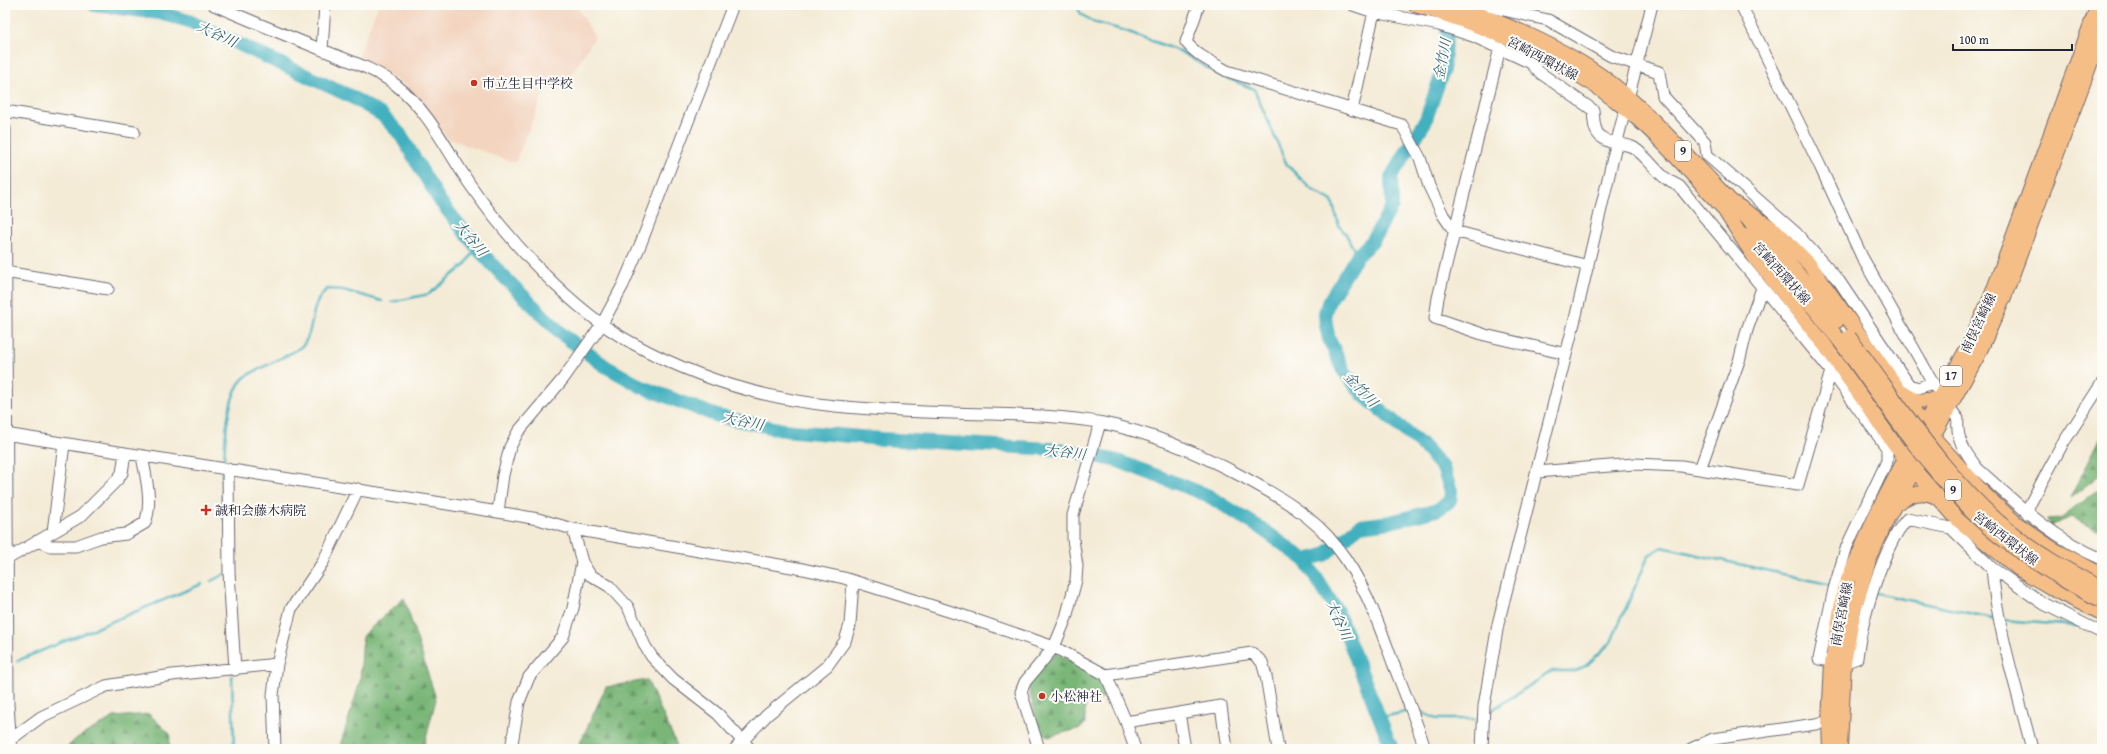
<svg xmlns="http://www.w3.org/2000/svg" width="2107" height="754" viewBox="0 0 2107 754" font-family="'Gentium Book Plus','Noto Serif JP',serif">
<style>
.built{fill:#f3d4bf}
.forest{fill:url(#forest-firs);stroke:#4e6c59}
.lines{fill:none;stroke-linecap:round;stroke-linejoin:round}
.stream{stroke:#42b0bf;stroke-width:2.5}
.river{stroke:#42b0bf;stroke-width:14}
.minor-casing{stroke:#6c6871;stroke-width:13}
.major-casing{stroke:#6c6871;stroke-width:16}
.minor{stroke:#fff;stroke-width:11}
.major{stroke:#f6be87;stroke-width:14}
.major-bridge-casing{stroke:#6c6871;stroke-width:16;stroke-linecap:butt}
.major-bridge{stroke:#f6be87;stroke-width:14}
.poi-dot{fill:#c8321e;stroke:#fdfcf7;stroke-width:1.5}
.labels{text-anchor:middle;stroke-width:4;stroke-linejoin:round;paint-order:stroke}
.shield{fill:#fdfcf7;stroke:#646373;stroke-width:1}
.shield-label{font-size:12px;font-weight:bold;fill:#22223b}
.street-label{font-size:13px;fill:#22223b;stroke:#fdfcf7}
.poi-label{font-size:13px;fill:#22223b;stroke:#fdfcf7;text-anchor:start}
.water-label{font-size:14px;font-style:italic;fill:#306276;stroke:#fdfcf7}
</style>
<defs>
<pattern id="forest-firs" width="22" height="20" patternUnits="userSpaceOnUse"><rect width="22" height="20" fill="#79b677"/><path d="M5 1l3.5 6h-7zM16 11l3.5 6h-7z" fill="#639463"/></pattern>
</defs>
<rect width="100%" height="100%" fill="#fdfcf7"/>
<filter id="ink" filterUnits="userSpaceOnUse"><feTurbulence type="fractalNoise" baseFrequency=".025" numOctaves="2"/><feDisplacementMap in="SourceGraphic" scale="8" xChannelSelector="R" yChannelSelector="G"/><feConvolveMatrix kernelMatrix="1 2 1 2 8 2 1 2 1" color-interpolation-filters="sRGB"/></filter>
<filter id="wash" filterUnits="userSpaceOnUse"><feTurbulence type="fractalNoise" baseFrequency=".012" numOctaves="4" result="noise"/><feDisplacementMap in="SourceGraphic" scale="16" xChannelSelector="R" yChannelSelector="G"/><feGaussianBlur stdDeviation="0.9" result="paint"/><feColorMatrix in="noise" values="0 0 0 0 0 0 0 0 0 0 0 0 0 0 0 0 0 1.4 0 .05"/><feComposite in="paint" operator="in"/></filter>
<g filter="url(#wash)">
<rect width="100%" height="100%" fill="#f4ebd6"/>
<path class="built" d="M378,5H576L595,37L568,80L550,78L515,163L446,138L406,85L358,58Z"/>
<path class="forest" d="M2102,437V473L2070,498L2099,441Z
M2102,487V531L2094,529L2072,517L2050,526L2047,519L2062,518Z
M404,598L436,699L423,749H339L360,682L363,635Z
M1056,653L1096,673L1106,696L1101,699L1085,698V724L1081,728L1048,737L1042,733L1038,728L1028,684L1030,678Z
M647,680L677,745L674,749H577L606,687Z
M149,714L170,734L169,749H65L77,738L114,717Z"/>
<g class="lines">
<path class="stream" d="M1076,5L1081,14L1093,22L1126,31L1181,52L1219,75L1254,89L1287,165L1311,189L1332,201L1339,226L1346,234L1357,256
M392,302L429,294L465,265L476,247
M224,462C225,440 227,395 243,379C250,372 265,367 275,361C283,357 298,351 304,344C316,327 308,306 327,289L343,290L382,301
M222,473L223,519
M211,581L225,574
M1876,593L1996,619
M2003,620L2076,626
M17,661L202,584
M232,676L234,749
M1414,710L1416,709L1436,719H1476L1480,717
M1486,714L1552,671H1575L1587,665L1611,642L1649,555L1662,547L1832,585
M1379,718L1409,711"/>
<path class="river" d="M94,5L160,13L189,21L350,96L382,115L400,134L440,201L479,250L502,275L563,335L605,366L642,387L717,416L784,430L882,439L1067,450L1118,461L1207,495L1262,529L1305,560L1337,611L1392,749
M1305,560L1324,555L1360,526L1390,522L1437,510L1450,501L1451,491L1443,468L1425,448L1363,395L1343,370L1329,339L1326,325L1325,313L1328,303L1357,256L1373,240L1392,206L1391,177L1425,122L1443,70L1448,25L1453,15"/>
</g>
</g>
<g filter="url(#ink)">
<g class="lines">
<defs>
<path id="minor" d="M214,5C249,20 285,35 320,49C346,60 374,68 396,85C428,110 447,150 469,183C508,240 571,310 632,343C694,377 764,399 835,406C886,411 937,413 988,414C1026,415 1065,416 1103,423C1152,433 1201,454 1245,478C1278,496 1313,516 1336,546C1364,581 1378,622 1393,663C1404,691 1416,720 1425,749
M1199,5L1186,42C1196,55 1213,63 1227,71L1402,125L1420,158L1429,186L1443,215L1454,231L1588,266
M1353,5L1374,12L1439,25L1473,36L1531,63L1539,72L1593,110C1594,118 1593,130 1600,136C1610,146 1625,142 1634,148C1652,160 1657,177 1679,186L1831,371L1887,448V461L1847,546L1834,589L1819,659L1844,663L1857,658C1861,623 1883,545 1907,519L1951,528L1992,568L2044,604L2102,633
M1481,5L1548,20L1611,56L1659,72L1663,96L1705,142L1707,155L1796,233L1839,281L1909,385L1918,388L1932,383
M1741,5L1820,166L1862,257L1936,388
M1500,48L1438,298L1435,318L1485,335L1566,354
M322,50L325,5
M1352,110L1374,12
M5,111L134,132
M5,129L8,704L11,749
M5,272L108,289
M1949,407L1958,419C1956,440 1965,452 1977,468
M5,434L498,512L538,519L573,529L803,569L844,578L958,614L1054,647L1106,675L1126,722L1135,749
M228,469L229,572L235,670
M1700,469L1740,358L1747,330L1762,288
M1537,472L1634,464L1681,466L1798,485L1831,371
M1965,474L1977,468C2017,504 2052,538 2102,559
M498,512L503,475L510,447L518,432L563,379L602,324L623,285L641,243L733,5
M2028,514L2029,506L2062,445L2102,383
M573,529L582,562L590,575L609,586L628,607L645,646L652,657L673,679L718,714L750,749
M53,532L64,444
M37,541L50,546H76L101,537L126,534L145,523C153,502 146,478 142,456
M5,557L9,558L81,516L117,480L122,473L125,453
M1992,568C1997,629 2017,689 2032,749
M1106,675L1252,653L1262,662L1266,676L1278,749
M1179,713L1185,749
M1126,722L1221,706L1227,749
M7,742L41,717L106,686L172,675L277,664
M275,749L273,695L277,664L291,609L323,562L358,489
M511,749L519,702L529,677L563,637L573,608L582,562
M735,749L767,715L827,666L845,641L850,625L853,581
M1039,749L1021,692L1025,682L1054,647L1066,618L1076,580L1077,566L1073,539V515L1100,423
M1482,749L1484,706L1498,624L1576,315L1616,145L1652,5
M1691,749L1713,739L1829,722"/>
<path id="major" d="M1415,5C1490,27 1565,58 1626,109C1664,140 1696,180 1730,215
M1453,5C1500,22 1546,40 1588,67C1631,94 1664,132 1699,168C1747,218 1795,267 1837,321
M1732,202L1775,230L1809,264L1932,436L1985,495L2016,523L2051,548L2102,575
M1723,208L1755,258L1824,344L1905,459L1958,520L2019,569L2064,595L2102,613
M1748,235L1814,308L1840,341
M1903,393L1916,401L1938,399
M1895,504C1910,495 1922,488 1938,498
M1830,749L1829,722L1832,663L1844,589L1877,513L1905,459L1968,347L1991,297L2098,5
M1840,749L1844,663L1853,613L1869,560L1888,517L1978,355L2004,297L2102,32"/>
</defs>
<use href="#minor" class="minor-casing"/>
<use href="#major" class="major-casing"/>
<use href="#minor" class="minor"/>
<use href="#major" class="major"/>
<defs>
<path id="major-bridge" d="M1849,337C1900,404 1945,480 2012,533C2039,555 2071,572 2102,589
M1840,341C1882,399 1922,460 1972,512C1993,534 2020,552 2046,569C2064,580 2082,592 2102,600"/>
</defs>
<use href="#major-bridge" class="major-bridge-casing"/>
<use href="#major-bridge" class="major-bridge"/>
</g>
</g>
<g class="poi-dot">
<circle cx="474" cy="83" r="4"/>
<path d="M204 504h4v4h4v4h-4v4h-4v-4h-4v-4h4z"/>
<circle cx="1042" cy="696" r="4"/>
</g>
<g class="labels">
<g class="shield">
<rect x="1675" y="141" width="16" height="20" rx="3"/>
<rect x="1940" y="366" width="22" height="20" rx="3"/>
<rect x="1945" y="480" width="16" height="20" rx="3"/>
</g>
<g class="shield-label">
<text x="1683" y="155">9</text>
<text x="1951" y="380">17</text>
<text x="1953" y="494">9</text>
</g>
<g class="street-label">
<text transform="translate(1543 58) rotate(28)" y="5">宮崎西環状線</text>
<text transform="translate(1782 273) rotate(48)" y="5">宮崎西環状線</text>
<text transform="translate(1978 323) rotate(-65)" y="5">南俣宮崎線</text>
<text transform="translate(2006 538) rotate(38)" y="5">宮崎西環状線</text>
<text transform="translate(1841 614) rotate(-79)" y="5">南俣宮崎線</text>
</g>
<g class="poi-label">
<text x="482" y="88">市立生目中学校</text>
<text x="215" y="515">誠和会藤木病院</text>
<text x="1050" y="701">小松神社</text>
</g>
<g class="water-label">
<text transform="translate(217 34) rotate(25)" y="5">大谷川</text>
<text transform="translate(1442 59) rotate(-80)" y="5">金竹川</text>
<text transform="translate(471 238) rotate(50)" y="5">大谷川</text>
<text transform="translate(1361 389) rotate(47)" y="5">金竹川</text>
<text transform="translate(743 421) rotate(12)" y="5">大谷川</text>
<text transform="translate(1065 452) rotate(7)" y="5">大谷川</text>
<text transform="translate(1339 620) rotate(65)" y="5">大谷川</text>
</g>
</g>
<rect width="2107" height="754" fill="none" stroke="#fdfcf7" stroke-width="20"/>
<path d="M1953 44v6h119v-6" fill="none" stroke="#22223b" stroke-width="2"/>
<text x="1959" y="44" font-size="12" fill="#22223b" stroke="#fdfcf7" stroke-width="3" paint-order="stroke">100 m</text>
</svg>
